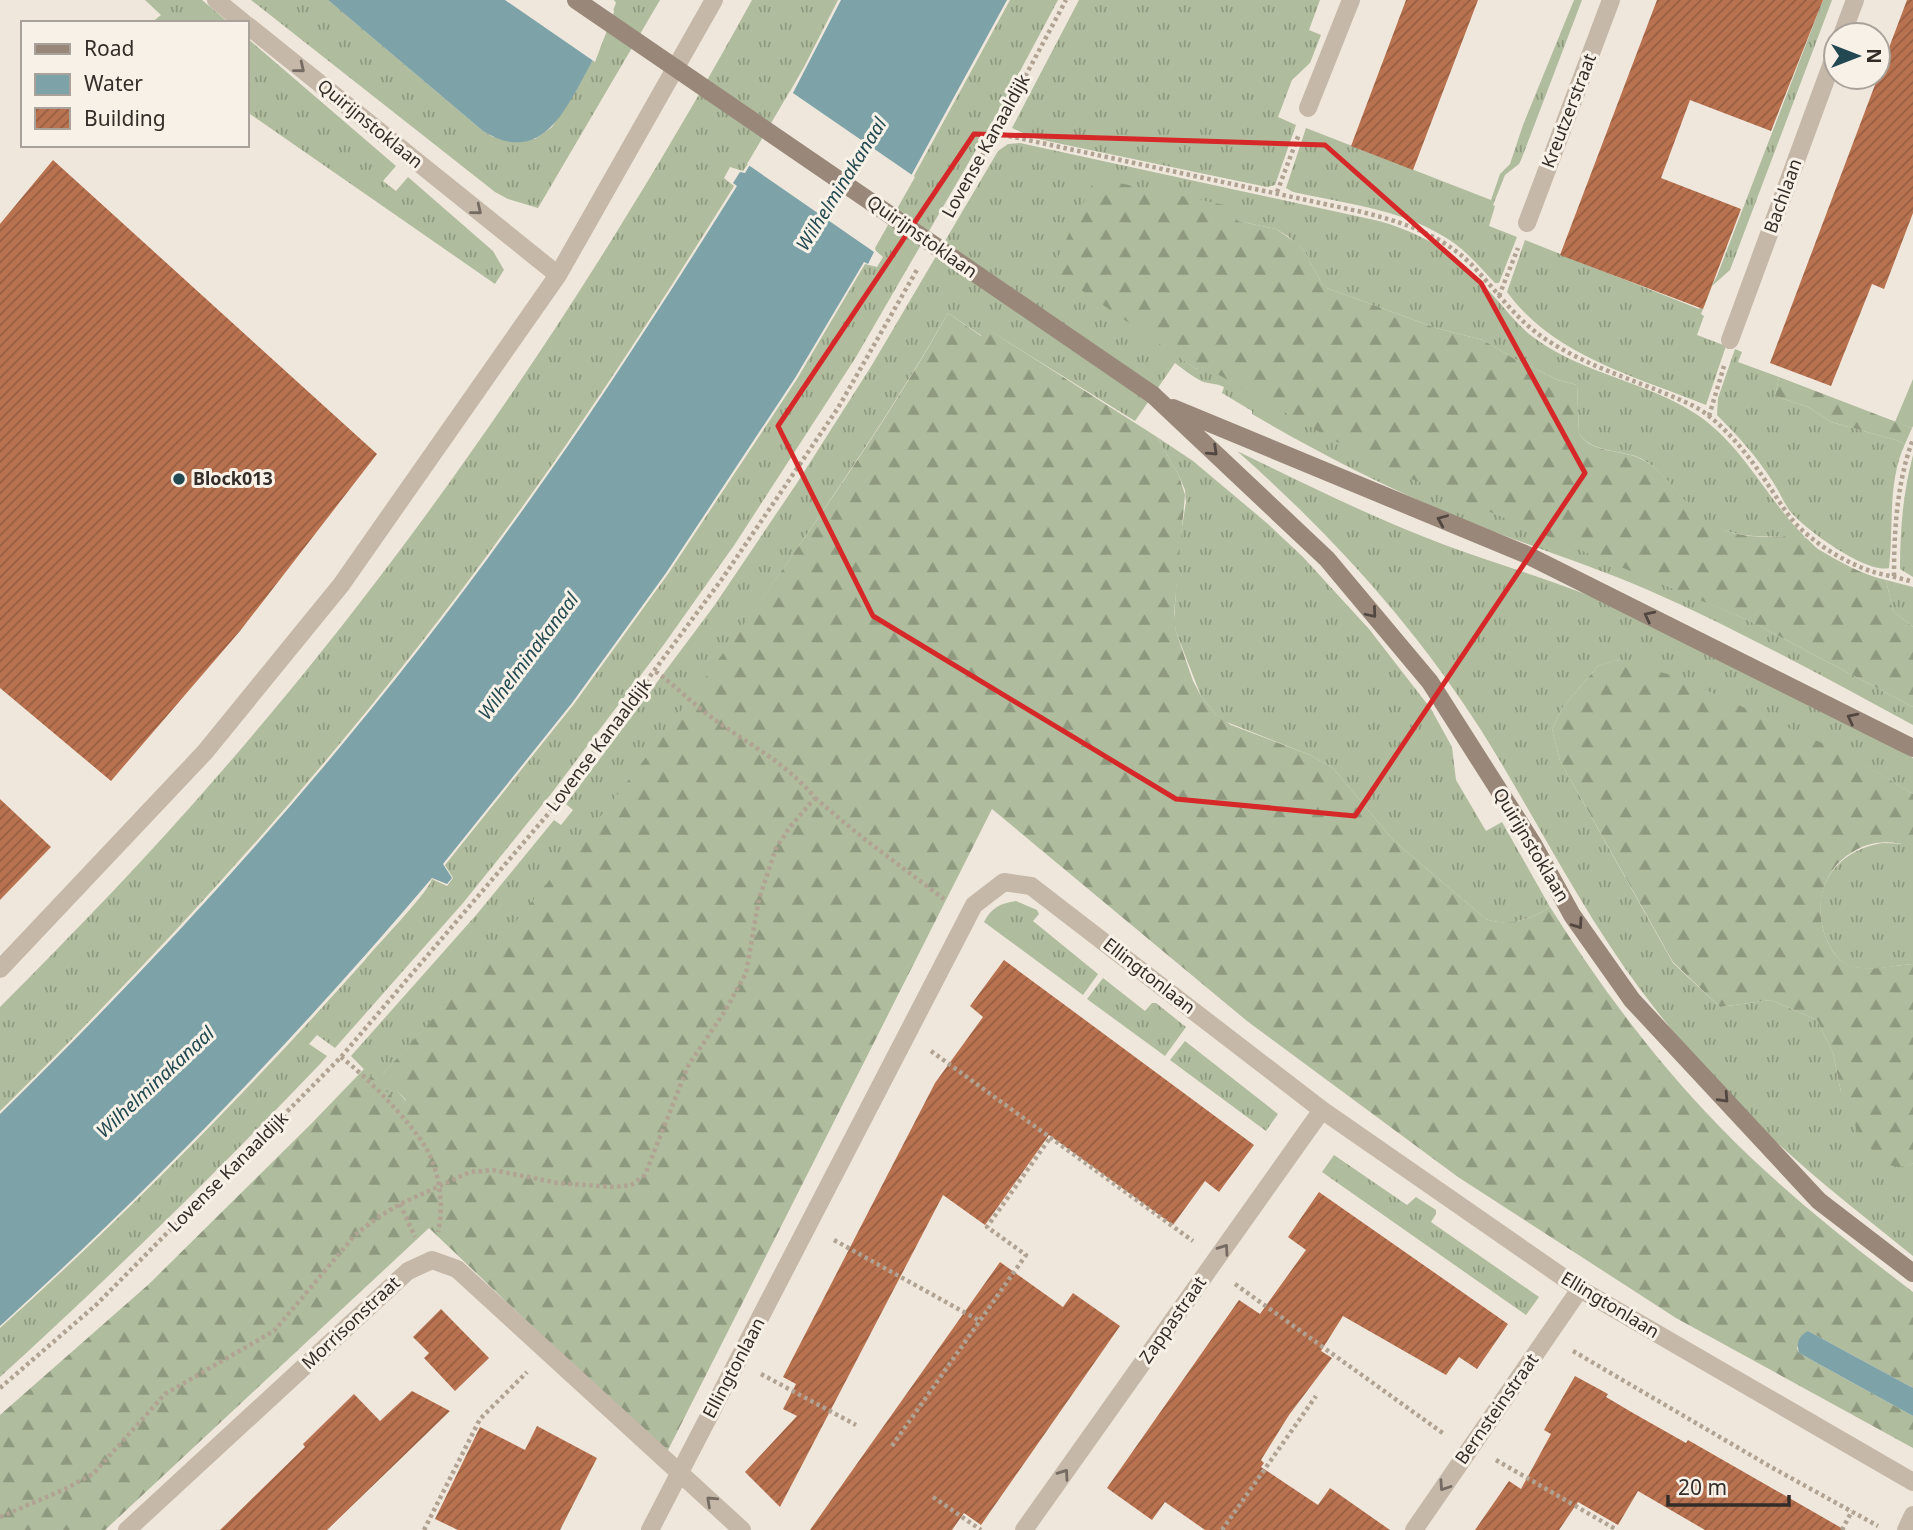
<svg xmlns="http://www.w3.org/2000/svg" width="1913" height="1530" viewBox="0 0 1913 1530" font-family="'Noto Sans',sans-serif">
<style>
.grass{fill:url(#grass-tufts)}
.forest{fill:url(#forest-firs)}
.water{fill:#7da3a9}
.pier{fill:#efe7db}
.building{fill:url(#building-hatch)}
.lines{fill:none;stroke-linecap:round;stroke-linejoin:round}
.path{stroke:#b1a393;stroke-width:4.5;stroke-dasharray:3.5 3.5;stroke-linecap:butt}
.street{stroke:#c6b8a9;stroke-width:18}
.secondary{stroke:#99887a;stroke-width:18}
.secondary-bridge{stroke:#99887a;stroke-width:18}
.oneway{stroke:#756b62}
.oneway2{stroke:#524841}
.marked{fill:none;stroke:#d62828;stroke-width:5;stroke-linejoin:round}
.poi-dot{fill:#224951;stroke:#f7f1e7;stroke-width:2.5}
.labels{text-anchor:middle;stroke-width:6;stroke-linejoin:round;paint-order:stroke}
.street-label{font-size:18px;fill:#332c28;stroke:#f7f1e7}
.poi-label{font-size:18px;font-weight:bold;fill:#332c28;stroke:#f7f1e7;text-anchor:start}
.water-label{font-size:19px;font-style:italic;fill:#224951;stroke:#f7f1e7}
</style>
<defs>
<pattern id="grass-tufts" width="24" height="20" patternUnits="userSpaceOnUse" patternTransform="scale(1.75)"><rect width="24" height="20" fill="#afbc9d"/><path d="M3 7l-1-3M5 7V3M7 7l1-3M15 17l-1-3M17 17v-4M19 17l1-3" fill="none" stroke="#8f9980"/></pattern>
<pattern id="forest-firs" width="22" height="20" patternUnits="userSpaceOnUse" patternTransform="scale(1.75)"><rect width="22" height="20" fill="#afbc9d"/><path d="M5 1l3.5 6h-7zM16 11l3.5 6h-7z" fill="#8f9980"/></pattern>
<pattern id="building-hatch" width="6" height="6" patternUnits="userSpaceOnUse" patternTransform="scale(1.75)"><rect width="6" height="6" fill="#b9724f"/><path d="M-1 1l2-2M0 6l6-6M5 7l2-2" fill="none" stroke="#975e42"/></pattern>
</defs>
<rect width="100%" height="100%" fill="#efe7db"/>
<path class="grass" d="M145,0H202L229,23H151L161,15Z
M251,0H328L483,131L493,137L535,139L552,127L593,60L616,3L614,0H660L538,208L508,199L495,192Z
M752,0H838L804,67L750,161L743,171L730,167L724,178L734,186C662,302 588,417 507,528C356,738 184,930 0,1111V1007C76,931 151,853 221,772C425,538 603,272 752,0Z
M1010,0H1058L1002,105L856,357L735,544L665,643L551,794L463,903L335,1048L317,1035L309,1044L327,1056L321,1063C217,1172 111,1276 0,1377V1328C129,1212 250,1089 365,960C378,944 427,894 432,879L447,886L453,878L445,865L574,704L668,574L797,379L865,264L877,267L883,257L874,249Z
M1079,0H1320L1309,30L1321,35L1310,63L1292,80L1278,117L1296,125L1275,185L1267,187L1071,146L1034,138L1012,128Z
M1574,0H1582L1521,160L1519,164L1505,175L1493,205L1495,206L1489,226L1517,237L1499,283H1495C1479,266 1463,247 1443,236C1399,209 1343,203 1293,192L1286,188L1306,128L1491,200L1500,174L1510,164L1523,125Z
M1823,0H1832L1730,270L1712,286L1701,314L1704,316L1697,335L1726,346L1706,405C1635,376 1554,356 1507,292L1525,240L1699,309L1717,276Z
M247,38L396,166L383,181L396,191L408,177L493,251L504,270L495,284L247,112Z
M1020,143L1379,221C1427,235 1456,254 1489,291C1504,307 1516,324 1533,337C1582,374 1646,381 1696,414C1743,445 1766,498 1805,537C1778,536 1749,539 1723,530C1688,518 1675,478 1642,459C1623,449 1591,454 1579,433L1577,385L1558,380L1513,358L1483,340L1436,328L1327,288L1322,284L1305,252L1289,237L1276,229L1238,221L1231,216L1179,357L1196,369L1203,365L1598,556L1752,622L1913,707V725C1826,678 1739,630 1648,590C1585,563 1519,543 1455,516C1385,487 1317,452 1252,414V411L1222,393L1224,387C1216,383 1209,384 1201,381C1192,376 1183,369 1175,363L1135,421L987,329L982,336L948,313C891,413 826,507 760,602C644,767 519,926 383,1074L406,1101L401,1107L351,1056L477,914L554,820L561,825L573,810L566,804L714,606L797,483L872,365L998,151L1008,144Z
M1735,349L1742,352L1738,362L1779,377L1775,396L1808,407L1831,422L1896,440L1905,444C1887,483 1894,527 1889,568C1866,574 1803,528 1789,510C1783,501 1779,491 1773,482C1757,457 1738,436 1717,415L1718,398Z
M1913,379V426L1912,428L1895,422Z
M1157,437L1193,461L1268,524L1303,557L1369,629L1431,709L1452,747L1456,780L1486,831L1502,822L1550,907C1533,919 1506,927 1486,919L1394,841L1333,768L1310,755L1224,721L1215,714L1201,696L1176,632L1174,620L1179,546L1186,502L1185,490L1179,476Z
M1237,451C1305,484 1373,518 1445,545C1496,564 1549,579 1600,600C1708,645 1810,702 1913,758V794L1847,755L1617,660L1598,666L1563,707L1552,729L1560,761L1673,963L1720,1007L1771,1000L1817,1020L1833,1053L1841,1092L1908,1166L1913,1163V1256C1865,1217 1815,1179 1770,1136C1722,1091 1679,1041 1640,989C1579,907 1535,816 1481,730C1413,624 1331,534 1237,451Z
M1913,455V577L1900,569C1900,530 1903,493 1913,455Z
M1886,580L1913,587V627L1893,611Z
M1882,843L1913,844V964C1895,965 1872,972 1854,967C1839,963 1832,952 1826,938C1808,891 1834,851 1882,843Z
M1016,901L1037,910L1039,914L1033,921L1098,974L1083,995L984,922C991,908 1001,903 1016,901Z
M1103,978L1145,1011L1152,1003H1156L1186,1027L1165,1056L1087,999Z
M1185,1041L1278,1114L1266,1131L1170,1060Z
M1334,1155L1407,1205L1416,1197L1436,1210V1214L1431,1222L1539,1297L1526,1315L1322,1172Z"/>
<path class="forest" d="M1095,178L1225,205L1238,221L1276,229L1295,242L1305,252L1322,284L1327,288L1436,328L1483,340L1513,358L1558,380L1577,385L1579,433C1590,454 1622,449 1641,459C1674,476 1687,515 1721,529C1737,536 1757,537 1774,537C1783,537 1798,534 1806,538C1810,541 1814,546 1818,549C1838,561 1863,575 1886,580L1893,611L1913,627V707L1752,622L1376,464L1203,366L1196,369L1052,270Z
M948,313L981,336L986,328L1157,437L1179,476L1185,495L1174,614L1176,632L1193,681L1201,696L1215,714L1231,725L1310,755L1333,768L1394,841L1486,919C1506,927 1533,919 1550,907C1599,985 1654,1059 1719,1126C1778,1187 1846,1241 1913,1292V1388L1808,1331L1797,1348L1799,1353L1913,1416V1448L1676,1318L1458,1177L1247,1021L992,809L666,1454L429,1228L105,1530H0V1415L149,1284L311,1124L364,1069L401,1106L406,1100L382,1075C519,925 644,766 761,600C827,506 892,413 948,313Z
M1779,377L1912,428L1905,444L1896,440L1831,422L1808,407L1775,396Z
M1616,660L1675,676L1848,755L1913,794V844C1907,846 1904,844 1897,843C1883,841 1868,843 1856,850C1823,867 1813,905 1826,938C1831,950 1837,960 1849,965C1868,973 1893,965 1913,964V1163L1908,1166L1898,1167L1884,1164L1860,1136L1841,1092L1833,1053L1817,1020L1771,1000L1720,1007L1673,962L1560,761L1552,729L1563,707L1598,666Z"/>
<path class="water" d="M328,0H596L581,22L593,60C568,103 545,169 483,131Z
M841,0H1007L871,249L874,252L868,264L864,262L795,378L666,573L572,703L443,864L452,878L447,884L432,878C297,1037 154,1186 0,1326V1114C185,933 358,739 509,529C590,418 664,302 737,186L733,183L740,172L745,173L794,91Z
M1808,1331L1913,1388V1416L1799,1353C1796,1342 1799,1336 1808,1331Z"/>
<path class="pier" d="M505,0H600L586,21L595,27L608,8H613L614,12L595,62Z
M790,91L915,177L875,248L877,254L747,164Z"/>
<path class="building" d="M1406,0H1478L1413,170L1351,146Z
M1657,0H1823L1771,131L1690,100L1661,178L1741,209L1703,309L1560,255Z
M1907,0H1913V213L1884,289L1872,284L1831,386L1770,363Z
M53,160L377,454L240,631L111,781L0,688V224Z
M0,799L51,847L0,900Z
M1004,960L1254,1145L1219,1192L1205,1181L1173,1225L1049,1135L985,1225L943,1195L780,1507L745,1472L797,1416L783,1409L796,1384L783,1377L935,1083L983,1017L970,1006Z
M1319,1192L1508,1324L1477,1369L1459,1357L1446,1375L1343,1316L1321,1351L1332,1358L1289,1415L1261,1460L1264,1463L1261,1467L1318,1505L1330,1488L1390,1530H1205L1165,1502L1152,1520L1107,1488L1239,1300L1260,1314L1306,1250L1288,1237Z
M1000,1262L1063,1307L1073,1293L1120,1326L981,1525L964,1513L952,1530H810Z
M441,1309L489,1358L455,1391L424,1358L429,1353L413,1337Z
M1575,1376L1608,1394L1606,1397L1633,1413L1686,1443L1688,1440L1845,1530H1705L1638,1491L1618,1525L1578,1502L1559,1530H1475L1509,1481L1521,1489L1551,1434L1544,1430Z
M412,1391L450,1411L327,1530H220L305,1447L303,1444L354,1394L380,1421Z
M537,1426L597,1458L560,1530H458L435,1519L480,1427L525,1450Z"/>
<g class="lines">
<path class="path" d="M995,133L1362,212C1402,222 1440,234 1471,264C1497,291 1518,323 1550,342C1583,363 1621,376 1657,390C1675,398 1694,404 1709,416C1734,436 1754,463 1771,489C1779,501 1786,513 1796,524C1816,545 1849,565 1877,573C1889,576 1901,578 1913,582
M1277,192L1299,134
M947,217L995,133L1066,0
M1499,296L1518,248
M1709,416L1724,366
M1894,576C1894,530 1897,482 1913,439
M815,798L863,838L944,899
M931,1051L1193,1241
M341,1057C367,1077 409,1120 426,1148C440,1172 444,1206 438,1232
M400,1204L415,1237
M834,1240L980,1321
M1235,1284L1444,1434
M1573,1351L1771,1467L1878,1526
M761,1374L856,1425
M0,1388L96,1305L341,1057L548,814L722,579L838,408L918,268
M892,1446L1026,1255L987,1227L1050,1138
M1496,1460L1617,1530
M933,1497L981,1530
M0,1517L65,1489L93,1474L165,1394L274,1331L355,1235L377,1218L400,1204L470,1172L493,1170L558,1183L614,1187L631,1185L645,1175L688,1066L725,1011L746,973L759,899L776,848L790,827L815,798C785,762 754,748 718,722C696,707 677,687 655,671
M424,1530L480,1419L527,1372
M1222,1530L1316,1396
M1842,1530L1852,1511"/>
<path class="street" d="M216,0L244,23
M247,25L558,275
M1842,35L1855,0
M1308,108L1351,0
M1527,223L1611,0
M1730,340L1836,52
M0,969L205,752L341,585L558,275L714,0
M127,1530L408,1271L432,1260L457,1269L742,1530
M650,1530L974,905L1004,882L1031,886L1322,1110L1580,1289L1913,1482
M1024,1530L1322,1110
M1414,1530L1580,1289
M1906,1530L1913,1515"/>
<path class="secondary" d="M1153,395L1327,559L1430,682L1533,844L1572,915L1632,1000L1819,1201L1913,1273
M1173,408L1525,554L1913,748"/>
<path class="secondary-bridge" d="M576,0L1153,395"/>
</g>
<defs><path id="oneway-chevron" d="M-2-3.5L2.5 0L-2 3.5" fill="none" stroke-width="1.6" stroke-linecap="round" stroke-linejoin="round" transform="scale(1.75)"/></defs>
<g class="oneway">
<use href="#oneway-chevron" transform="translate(300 68) rotate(39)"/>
<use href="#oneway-chevron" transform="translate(477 210) rotate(39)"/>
<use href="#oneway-chevron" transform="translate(1224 1249) rotate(-55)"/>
<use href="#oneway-chevron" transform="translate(1064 1474) rotate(-55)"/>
<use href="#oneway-chevron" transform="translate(1444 1486) rotate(124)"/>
<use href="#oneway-chevron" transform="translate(711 1501) rotate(-137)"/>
</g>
<g class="oneway2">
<use href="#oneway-chevron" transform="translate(1213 451) rotate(43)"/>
<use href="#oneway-chevron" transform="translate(1442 520) rotate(-157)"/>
<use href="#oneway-chevron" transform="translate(1372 613) rotate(50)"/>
<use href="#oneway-chevron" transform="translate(1649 616) rotate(-153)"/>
<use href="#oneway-chevron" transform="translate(1852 718) rotate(-153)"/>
<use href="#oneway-chevron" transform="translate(1578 924) rotate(55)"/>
<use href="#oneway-chevron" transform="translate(1724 1098) rotate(47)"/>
</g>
<path class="marked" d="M974,134L1325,145L1481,283L1585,473L1355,816L1176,799L873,616L778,426Z"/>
<circle class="poi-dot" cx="179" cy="479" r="7"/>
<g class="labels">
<g class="street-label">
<text transform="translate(1569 111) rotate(-69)" y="6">Kreutzerstraat</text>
<text transform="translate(370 124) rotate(39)" y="6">Quirijnstoklaan</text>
<text transform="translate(986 146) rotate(-61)" y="6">Lovense Kanaaldijk</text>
<text transform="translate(1783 196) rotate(-70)" y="6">Bachlaan</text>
<text transform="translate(922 237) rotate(35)" y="6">Quirijnstoklaan</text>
<text transform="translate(599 745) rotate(-53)" y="6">Lovense Kanaaldijk</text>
<text transform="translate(1531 845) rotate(59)" y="6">Quirijnstoklaan</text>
<text transform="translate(1149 976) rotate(38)" y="6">Ellingtonlaan</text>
<text transform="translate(228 1172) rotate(-45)" y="6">Lovense Kanaaldijk</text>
<text transform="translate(1610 1305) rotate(31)" y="6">Ellingtonlaan</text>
<text transform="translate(1173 1320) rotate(-55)" y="6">Zappastraat</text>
<text transform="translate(351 1323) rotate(-43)" y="6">Morrisonstraat</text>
<text transform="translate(734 1368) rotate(-62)" y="6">Ellingtonlaan</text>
<text transform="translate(1497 1409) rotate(-55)" y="6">Bernsteinstraat</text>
</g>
<g class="poi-label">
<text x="193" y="485">Block013</text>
</g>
<g class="water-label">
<text transform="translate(841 184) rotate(-58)" y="7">Wilhelminakanaal</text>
<text transform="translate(528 656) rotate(-53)" y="7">Wilhelminakanaal</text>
<text transform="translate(155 1082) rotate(-43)" y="7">Wilhelminakanaal</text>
</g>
</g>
<rect x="21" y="21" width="228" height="126" fill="#f7f1e7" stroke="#a9a29b" stroke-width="2"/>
<rect x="35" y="44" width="35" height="10" fill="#99887a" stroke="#a9a29b" stroke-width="2"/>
<text x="84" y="56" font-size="21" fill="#332c28">Road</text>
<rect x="35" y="74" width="35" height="21" fill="#7da3a9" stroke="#a9a29b" stroke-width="2"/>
<text x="84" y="91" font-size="21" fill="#332c28">Water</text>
<rect x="35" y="108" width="35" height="21" fill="url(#building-hatch)" stroke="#a9a29b" stroke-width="2"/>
<text x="84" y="126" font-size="21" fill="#332c28">Building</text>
<g transform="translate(1857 56) rotate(90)"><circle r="33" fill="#f7f1e7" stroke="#a9a29b" stroke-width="2"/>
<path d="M0-5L12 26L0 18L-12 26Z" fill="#224951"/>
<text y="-10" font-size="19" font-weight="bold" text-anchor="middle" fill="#332c28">N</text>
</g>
<path d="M1668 1495v10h121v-10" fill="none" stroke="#332c28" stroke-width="3.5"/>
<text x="1678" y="1495" font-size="21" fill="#332c28" stroke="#f7f1e7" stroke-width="5" paint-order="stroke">20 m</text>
</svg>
